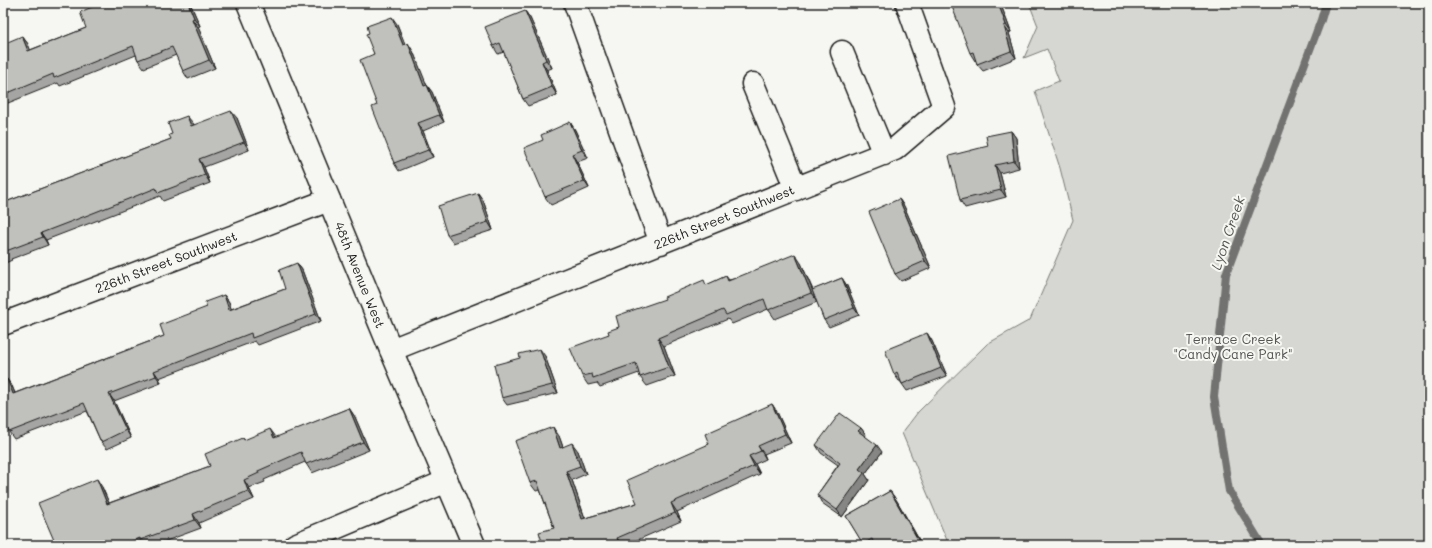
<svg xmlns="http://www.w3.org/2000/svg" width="1432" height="548" viewBox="0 0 1432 548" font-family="Mali,sans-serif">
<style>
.green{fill:#d6d6d2;stroke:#797977}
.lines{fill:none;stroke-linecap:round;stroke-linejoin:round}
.stream{stroke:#727271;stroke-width:8}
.minor-casing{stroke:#1c1c1c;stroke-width:25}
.major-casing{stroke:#1c1c1c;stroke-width:25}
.minor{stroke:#f6f6f2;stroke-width:22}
.major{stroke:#f6f6f2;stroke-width:22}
.wall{fill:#a5a5a3;stroke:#1c1c1c}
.shaded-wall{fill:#868684;stroke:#1c1c1c}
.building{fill:#c0c0bd;stroke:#1c1c1c}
.labels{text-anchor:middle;stroke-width:4;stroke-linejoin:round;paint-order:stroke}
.street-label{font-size:13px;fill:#1c1c1c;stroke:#f6f6f2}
.park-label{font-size:13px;fill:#545453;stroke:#f6f6f2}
.water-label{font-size:14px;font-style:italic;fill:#565654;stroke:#f6f6f2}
</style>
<rect width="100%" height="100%" fill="#f6f6f2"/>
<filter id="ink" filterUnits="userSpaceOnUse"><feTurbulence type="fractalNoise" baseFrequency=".025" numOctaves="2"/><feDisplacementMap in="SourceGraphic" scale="8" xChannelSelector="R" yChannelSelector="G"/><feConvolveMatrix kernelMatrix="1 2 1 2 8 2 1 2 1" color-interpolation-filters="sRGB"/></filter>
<g filter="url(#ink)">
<path class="green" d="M1029,3H1429V84L1426,112L1429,126V545H949L902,433L918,412L987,344L1030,320L1073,220L1060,168L1035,91L1059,81L1047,49L1024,58L1038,26Z"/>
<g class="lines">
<path class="stream" d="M1262,545L1229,491L1214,397L1226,274L1321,20L1326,3"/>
<defs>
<path id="minor" d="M575,3L661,243
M842,52L884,154
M753,84L796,189
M3,324L329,200
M391,350L895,149L944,107L907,3
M295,545L447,481"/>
<path id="major" d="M248,3L391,350L474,545"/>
</defs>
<use href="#minor" class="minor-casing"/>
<use href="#major" class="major-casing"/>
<use href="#minor" class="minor"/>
<use href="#major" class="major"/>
</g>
<path class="wall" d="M141,3H190L200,26L198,27L215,68L188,79L183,71L176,55L144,68L138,60L136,55L60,86L58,83L3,105V57L22,36L28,44L30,50L86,28Z
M1001,5L1011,32L1009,33L1016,58L983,71L977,64L976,60L975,61L970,53Z
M525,11L530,18L552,68L547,70L557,95L528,106L523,99L504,52L498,54L493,46Z
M397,24L405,44L413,51L426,85L432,92L444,122L423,131L433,157L399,171L394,163L377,105L374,54L369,33Z
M237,118L249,150L204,167L210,183L163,201L160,196L93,222L46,240L48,245L11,259L12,260L3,264V203L171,139L193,123V125Z
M570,122L575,130L588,158L577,162L589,188L551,205L545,197L543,140Z
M1011,131L1016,138L1019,168L1000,173L1006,197L965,208L960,200L988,146Z
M899,199L904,206L931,268L901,281L895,274Z
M483,200L493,230L453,243L447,235Z
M297,263L302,270L321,321L258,345L255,341L159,378L161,383L114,401L131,438L107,449L101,442L87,411L14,439L9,432L12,386L15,393L164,336L207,307L224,295L229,302L231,309L285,289Z
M801,263L813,290L842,278L847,286L859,315L829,327L824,320L817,302L775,319L768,309L732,324L728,319L664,346L675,376L647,386L640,377L639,373L600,387L597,383L588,385L582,376L609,334L619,327L707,285L726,276L729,280Z
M927,333L932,341L947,376L907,391L902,384L900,381H899L894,374Z
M545,356L558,393L507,405L502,398Z
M772,404L777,412L791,443L764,454L766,459L755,464L760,474L677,512L681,521L626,545H543L554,528L540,490L536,491L530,483L559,436L563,447L578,451L586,474L572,480L585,518L637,503L709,444Z
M349,408L355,417L369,450L312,473L305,462L264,480L265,482L249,488L254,499L199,523L201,528L155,545H56L102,487L109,503L210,466L243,438L244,440L276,438Z
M861,428L866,435L865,436L882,452L865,474L869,480L842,517L822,503L817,495L838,465L821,453L816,445Z
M890,491L897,501L922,545H864L846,516Z"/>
<path class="shaded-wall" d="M188,3H190L200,26L194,18Z
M998,3H1000L1001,5L1011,32L1006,25Z
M525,11L530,18L552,68L546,60Z
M392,17L397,24L408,52L403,45Z
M192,19L198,27L215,68L209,60Z
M1004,26L1009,33L1016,58L1011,51Z
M22,36L28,44L34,59L28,51Z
M408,43L413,51L430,93L424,86Z
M542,62L547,70L557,95L552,87Z
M427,85L432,92L444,122L439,115Z
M231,111L237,118L249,150L244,142Z
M187,116L193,123L196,133L191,126Z
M570,122L575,130L588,158L582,150Z
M418,123L423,131L433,157L428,150Z
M1011,131L1016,138L1019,168L1014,161Z
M572,154L577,162L589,188L584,181Z
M199,159L204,167L210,183L205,175Z
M995,165L1000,173L1006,197L1001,190Z
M478,193L483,200L493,230L488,222Z
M899,199L904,206L931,268L925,261Z
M41,233L46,240L48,245L43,237Z
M795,254L801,263L817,301L811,293Z
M297,263L302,270L321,321L316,314Z
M842,278L847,286L859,315L854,308Z
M224,295L229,302L234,317L229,310Z
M927,333L932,341L947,376L941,368Z
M658,338L664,346L675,376L669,367Z
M540,349L545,356L558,393L552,385Z
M154,371L159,378L161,383L156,376Z
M7,379L12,386L18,401L13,394Z
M109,394L114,401L131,438L126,430Z
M772,404L777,412L791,443L785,434Z
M349,408L355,417L369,450L363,442Z
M553,427L559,436L566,456L560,448Z
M861,428L866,435L864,438L858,431Z
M270,429L276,437L280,447L274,438Z
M572,443L578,451L586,474L580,466Z
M877,445L882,452L865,474L869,480L842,517L837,510L859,469Z
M758,446L764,454L766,459L761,451Z
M749,456L755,464L760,474L754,466Z
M566,471L572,480L588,528L582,519Z
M97,479L102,487L113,512L107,504Z
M244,480L249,488L254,499L248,491Z
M890,491L897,501L922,545H921Z
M671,503L677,512L681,521L675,513Z
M193,514L199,523L201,528L195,520Z
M617,538L622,545H619Z"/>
<path class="building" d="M102,3H136L137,5L141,3H188L194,18L192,19L209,60L183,71L172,47L138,60L133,46L54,78L53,74L3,95V57H4L3,55V44L22,36L28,51L86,28L80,12Z
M955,3H998L1006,25L1004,26L1011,51L977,64L973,52L970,53L951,4Z
M525,11L546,60L542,62L552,87L523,99L500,43L493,46L485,27Z
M392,17L403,45L408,43L424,86L427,85L439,115L418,123L428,150L394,163L372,107L377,105L360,60L374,54L366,34L369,33L367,26Z
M231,111L244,142L199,159L205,175L158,193L156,188L88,215L41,233L43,237L6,251V253L3,254V203L171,139L169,135L172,134L168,123L187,116L191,126Z
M570,122L582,150L572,154L584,181L545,197L524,148L543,140L541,135Z
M1011,131L1014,161L995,165L1001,190L960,200L949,156L988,146L986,136Z
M478,193L488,222L447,235L438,206Z
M899,199L925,261L895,274L869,212Z
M795,254L811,293L768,310L764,299L726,315L723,310L658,338L669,367L640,377L636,363L593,378L592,374L582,376L570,348L609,334L608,331L619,327L616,316L665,299L664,297L704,280L706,285L726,276L728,281Z
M297,263L316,314L252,338L251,333L154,371L156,376L109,394L126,430L101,442L84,403L9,432L3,419V381L7,379L13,394L164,336L160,325L207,307L205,302L224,295L229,310L285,289L279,270Z
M842,278L854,308L824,320L812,290Z
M927,333L941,368L902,384L897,372L894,374L885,350Z
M540,349L552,385L502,398L494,365L520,358L519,354Z
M772,404L785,434L758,446L761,451L749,456L754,466L671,503L675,513L617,538L619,545H543L539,532L554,528L537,481L530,483L515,441L553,427L560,448L572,443L580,466L566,471L582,519L637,503L627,480L709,444L705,434Z
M349,408L363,442L306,464L301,452L258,471L259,473L244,480L248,491L193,514L195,520L140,540V538L123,545H56L38,503L97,479L107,504L210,466L205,454L243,438L244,440L270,429L274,438Z
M840,413L861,428L858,431L877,445L859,469L864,473L837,510L817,495L840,463L816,445Z
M890,491L921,545H875L872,539L863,544L846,516Z"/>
</g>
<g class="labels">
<g class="street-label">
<text transform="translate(724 217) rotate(-22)" y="5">226th Street Southwest</text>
<text transform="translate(166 262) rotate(-21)" y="5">226th Street Southwest</text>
<text transform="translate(360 275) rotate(68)" y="5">48th Avenue West</text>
</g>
<g class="park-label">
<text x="1233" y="344">Terrace Creek<tspan x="1233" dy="15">"Candy Cane Park"</tspan></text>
</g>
<g class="water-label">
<text transform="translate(1228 233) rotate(-71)" y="5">Lyon Creek</text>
</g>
</g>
<rect width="1432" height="548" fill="none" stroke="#f6f6f2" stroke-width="16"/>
<rect x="8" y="8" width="1416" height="532" fill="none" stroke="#1c1c1c" stroke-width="1.5" filter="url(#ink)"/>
</svg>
